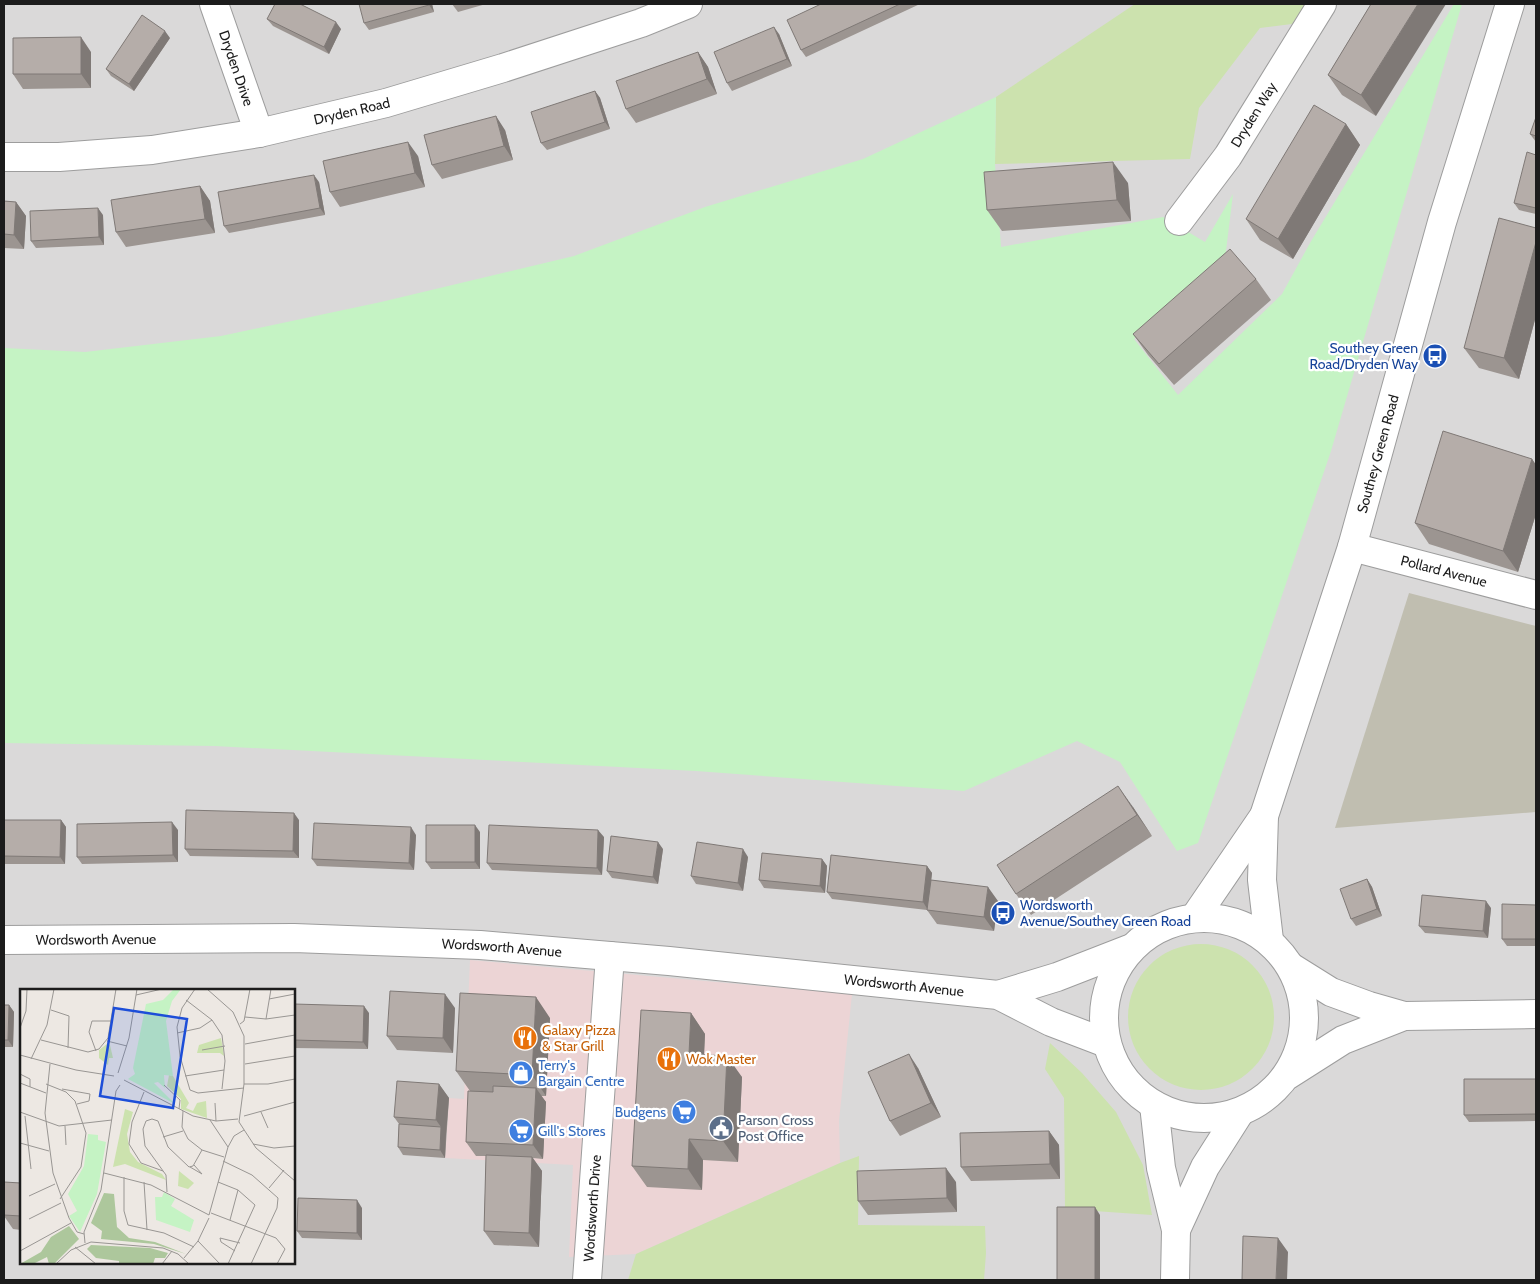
<svg xmlns="http://www.w3.org/2000/svg" width="1540" height="1284" viewBox="0 0 1540 1284" font-family="Cabin,sans-serif">
<style>
.residential{fill:#dad9d9;fill-rule:evenodd}
.commercial{fill:#ecd4d5}
.construction{fill:#c0beb0}
.grass{fill:#cce2ae}
.park{fill:#c5f3c4}
.lines{fill:none;stroke-linecap:round;stroke-linejoin:round}
.minor-casing{stroke:#9d9d9d;stroke-width:30}
.minor{stroke:#fff;stroke-width:28}
.wall{fill:#9c9591}
.shaded-wall{fill:#7f7976}
.building{fill:#b5ada9;stroke:#7f7976}
.labels{text-anchor:middle;stroke-width:4.5;stroke-linejoin:round;paint-order:stroke}
.street-label{font-size:14px;fill:#1c1c1c;stroke:#fff}
.transit-label{font-size:14px;fill:#164399;stroke:#fff;text-anchor:end}
.food-label{font-size:14px;fill:#c56008;stroke:#fff;text-anchor:start}
.shop-label{font-size:14px;fill:#366cbe;stroke:#fff;text-anchor:start}
.service-label{font-size:14px;fill:#4e5e75;stroke:#fff;text-anchor:start}
.inset-road{fill:none;stroke:#999693;stroke-width:1}
.view{fill:#1d4ed8;fill-opacity:0.15;stroke:#1d4ed8;stroke-width:2.5}
.inset-edge{fill:none;stroke:#1c1c1c;stroke-width:2.5}
</style>
<rect width="100%" height="100%" fill="#ede8e3"/>
<path class="residential" d="M4,4H1536V1280H4ZM21,990H294V1263H21Z"/>
<path class="commercial" d="M470,960L852,994L839,1121L840,1163L636,1254L569,1257L573,1165L445,1158L449,1098L464,1099Z"/>
<path class="construction" d="M1409,593L1536,626V812L1335,828Z"/>
<path class="grass" d="M1135,4H1306L1292,24L1260,28L1199,108L1190,159L995,164L996,97Z
M1128 1017a73 73 0 1 1 146 0a73 73 0 1 1-146 0Z
M1050,1043L1082,1073L1116,1112L1143,1165L1152,1215L1065,1209L1064,1098L1045,1069Z
M859,1156L858,1225L985,1226L986,1253L984,1280H628L636,1254L840,1163Z"/>
<path class="park" d="M1454,4H1462L1331,451L1198,843L1177,851L1120,762L1077,741L964,791L696,771L215,746L4,743V348L85,352L221,336L381,302L574,256L705,207L863,159L996,97L995,164L1001,247L1163,217L1205,242L1233,194L1225,259L1134,339L1178,395L1282,294L1310,243Z"/>
<g class="lines">
<defs>
<g id="minor">
<path id="s1" d="M214,4L259,133"/>
<path id="s2" d="M4,157H59L152,150L259,133L386,103L503,68L641,23L688,4"/>
<path id="s3" d="M1179,221L1228,156L1322,4"/>
<path id="s4" d="M1352,547L1536,595"/>
<path d="M1264,816L1262,880L1269,940"/>
<path id="s5" d="M1195,917L1264,816L1352,547L1442,222L1510,4"/>
<circle cx="1204" cy="1018" r="100"/>
<path id="s6" d="M4,940L294,938L480,945L669,961L998,995L1051,1022L1106,1043"/>
<path d="M1291,967L1331,992L1369,1006L1404,1016L1536,1014"/>
<path d="M998,995L1057,977L1129,949"/>
<path d="M1288,1075L1343,1040L1404,1016"/>
<path d="M1154,1105L1161,1168L1176,1230L1175,1280"/>
<path d="M1176,1230L1205,1167L1240,1112"/>
<path id="s7" d="M587,1280L610,956"/>
</g>
</defs>
<use href="#minor" class="minor-casing"/>
<use href="#minor" class="minor"/>
</g>
<path class="wall" d="M432,4L434,12L369,30L364,23Z
M452,4H486L458,12Z
M821,4H920L806,57L801,50Z
M1371,4L1376,116L1342,95L1328,75Z
M267,19L341,29L329,54L273,26Z
M779,34L792,66L732,91L727,83Z
M170,38L134,91L111,76L106,69Z
M91,52V88L23,89L13,74Z
M698,52L708,67L717,94L636,123L626,109Z
M595,91L600,98L610,129L547,150L541,143Z
M1536,117V142L1530,134Z
M1346,124L1360,145L1293,259L1260,240L1246,219Z
M505,130L513,160L442,179L432,165Z
M1536,155V214L1519,210L1514,203Z
M418,156L425,187L340,207L330,192Z
M319,182L325,215L229,233L224,226Z
M1128,183L1131,221L1002,231L987,210Z
M200,186L210,201L215,233L126,247L116,232Z
M4,201L16,202L26,216L24,249L4,248Z
M103,215L104,245L36,248L31,241Z
M1536,228V316L1519,379L1479,368L1464,348Z
M1256,279L1271,300L1174,385L1148,355L1133,334Z
M1532,459L1536,465V514L1518,572L1429,544L1415,523Z
M1133,807L1152,836L1031,915L1016,894Z
M4,820H61L66,827L65,864H4Z
M299,820V858L190,856L185,849Z
M178,830V862L82,864L77,857Z
M480,832V869H431L426,862Z
M416,835L414,870L317,866L312,859Z
M604,837L602,875L492,870L487,863Z
M663,849L658,884L612,878L607,871Z
M748,857L743,891L696,884L691,876Z
M822,859L827,866L825,893L764,888L759,880Z
M927,866L932,873L931,880L998,901L994,931L937,924L927,910L832,899L827,892Z
M1367,879L1372,887L1382,916L1356,926L1351,919Z
M1536,905V946H1507L1502,939Z
M1491,908L1488,938L1425,933L1419,926Z
M294,1004L369,1013L368,1049L294,1048Z
M4,1005H9L14,1012L13,1047H4Z
M455,1008L453,1053L397,1050L387,1036Z
M691,1013L705,1034L704,1055L742,1077L738,1162L703,1160L702,1190L647,1187L632,1166Z
M550,1018L546,1096H541L546,1102L543,1159L533,1158L542,1171L539,1247L494,1245L484,1231L486,1156H476L466,1142L470,1091L456,1071Z
M918,1068L941,1117L900,1136L890,1121Z
M1536,1079V1121L1469,1122L1464,1115Z
M439,1084L449,1098L445,1158L403,1155L398,1147L399,1124L394,1117Z
M1049,1131L1059,1145L1060,1179L971,1181L961,1167Z
M956,1182L957,1212L868,1215L858,1201Z
M21,1183V1230L13,1229L4,1216V1202Z
M362,1208V1240L302,1238L297,1231Z"/>
<path class="shaded-wall" d="M428,4H432L434,12L429,5Z
M1418,4H1446L1376,116L1361,95Z
M336,22L341,29L329,54L324,47Z
M774,27L779,34L792,66L787,59Z
M165,31L170,38L134,91L129,84Z
M81,37L91,52V88L81,74Z
M698,52L708,67L717,94L707,79Z
M595,91L600,98L610,129L605,122Z
M496,116L505,130L513,160L504,146Z
M1346,124L1360,145L1293,259L1278,239Z
M408,142L418,156L425,187L415,173Z
M1113,162L1128,183L1131,221L1117,200Z
M314,175L319,182L325,215L320,208Z
M200,186L210,201L215,233L205,219Z
M16,202L26,216L24,249L14,235Z
M98,208L103,215L104,245L99,237Z
M1536,242V316L1519,379L1504,358Z
M1532,459L1536,465V514L1518,572L1503,551Z
M1118,786L1133,807L1152,836L1137,815Z
M294,813L299,820V858L293,851Z
M61,820L66,827L65,864L60,857Z
M172,822L178,830V862L173,855Z
M475,825L480,832V869L475,862Z
M411,827L416,835L414,870L409,863Z
M598,830L604,837L602,875L597,868Z
M658,842L663,849L658,884L653,877Z
M743,849L748,857L743,891L738,883Z
M822,859L827,866L825,893L820,886Z
M927,866L932,873L928,910L923,902Z
M1367,879L1372,887L1382,916L1377,909Z
M988,887L998,901L994,931L984,917Z
M1486,901L1491,908L1488,938L1483,931Z
M445,994L455,1008L453,1053L443,1038Z
M536,997L550,1018L546,1096L532,1075Z
M9,1005L14,1012L13,1047L8,1040Z
M364,1006L369,1013L368,1049L363,1042Z
M691,1013L705,1034L703,1075L689,1054Z
M909,1054L918,1068L941,1117L931,1103Z
M727,1056L742,1077L738,1162L723,1141Z
M439,1084L449,1098L446,1134L436,1120Z
M536,1088L546,1102L543,1159L533,1145Z
M441,1127L446,1134L445,1158L440,1150Z
M1049,1131L1059,1145L1060,1179L1050,1164Z
M689,1139L703,1160L702,1190L688,1169Z
M532,1157L542,1171L539,1247L529,1233Z
M946,1168L956,1182L957,1212L947,1198Z
M294,1196L295,1198L294,1234Z
M357,1200L362,1208V1240L357,1233Z
M1095,1207L1100,1215V1280H1095Z
M1278,1238L1288,1252L1287,1280H1276Z"/>
<path class="building" d="M275,4H300L336,22L324,47L267,19Z
M359,4H428L429,5L364,23Z
M821,4H900L801,50L787,20Z
M1371,4H1418L1361,95L1328,75Z
M142,15L165,31L129,84L106,69Z
M774,27L787,59L727,83L714,52Z
M81,37V74H13V38Z
M698,52L707,79L626,109L616,81Z
M595,91L605,122L541,143L531,112Z
M1314,105L1346,124L1278,239L1246,219Z
M496,116L504,146L432,165L424,135Z
M1536,117V136L1530,134Z
M408,142L415,173L330,192L323,161Z
M1527,152L1536,155V208L1514,203Z
M1113,162L1117,200L987,210L984,172Z
M314,175L320,208L224,226L218,192Z
M200,186L205,219L116,232L111,200Z
M4,201L16,202L14,235L4,234Z
M98,208L99,237L31,241L30,211Z
M1499,218L1536,228V242L1504,358L1464,348Z
M1230,249L1256,279L1159,364L1133,334Z
M1443,431L1532,459L1503,551L1415,523Z
M1118,786L1137,815L1016,894L997,865Z
M186,810L294,813L293,851L185,849Z
M4,820H61L60,857L4,856Z
M172,822L173,855L77,857V824Z
M314,823L411,827L409,863L312,859Z
M426,825H475V862H426Z
M489,825L598,830L597,868L487,863Z
M611,836L658,842L653,877L607,871Z
M697,842L743,849L738,883L691,876Z
M762,853L822,859L820,886L759,880Z
M831,855L927,866L923,902L827,892Z
M1367,879L1377,909L1351,919L1340,889Z
M931,880L988,887L984,917L927,910Z
M1422,895L1486,901L1483,931L1419,926Z
M1502,904L1536,905V939H1502Z
M390,991L445,994L443,1038L387,1036Z
M460,993L536,997L532,1075L456,1071Z
M294,1004L364,1006L363,1042L294,1040Z
M4,1005H9L8,1040H4Z
M641,1010L691,1013L689,1054L727,1056L723,1141L689,1139L688,1169L632,1166Z
M909,1054L931,1103L890,1121L868,1072Z
M1464,1079H1536V1114L1464,1115Z
M397,1081L439,1084L436,1120L394,1117Z
M493,1086L536,1088L533,1145L466,1142L468,1091L493,1092Z
M399,1124L441,1127L440,1150L398,1147Z
M1049,1131L1050,1164L961,1167L960,1133Z
M486,1155L532,1157L529,1233L484,1231Z
M946,1168L947,1198L858,1201L857,1171Z
M4,1182L21,1183V1216L4,1215Z
M298,1198L357,1200V1233L297,1231Z
M1057,1207H1095V1280H1057Z
M1243,1236L1278,1238L1276,1280H1242Z"/>
<defs>
<symbol id="bus-disc" viewBox="-11 -11 22 22"><circle r="9.5" fill="#1a4fb4" stroke="#fff"/><path d="M-5-6H5V4H4V6H2V4H-2V6H-4V4H-5ZM-3.5-4V0h7V-4ZM-3.5 1.2v1.5H-2V1.2ZM2 1.2v1.5H3.5V1.2Z" fill="#fff"/></symbol>
<symbol id="restaurant-disc" viewBox="-11 -11 22 22"><circle r="9.5" fill="#e8710a" stroke="#fff"/><path d="M-5-6h1v4h1v-4h1v4h1v-4h1v5L-1.5 .5V6h-2V.5L-5-1ZM5-6V6H3V1.5H1.5Q1.5-4 5-6Z" fill="#fff"/></symbol>
<symbol id="shop-disc" viewBox="-11 -11 22 22"><circle r="9.5" fill="#3f7fe0" stroke="#fff"/><path d="M-5-2.5h2.3a2.7 3.5 0 0 1 5.4 0H5L5.5 6h-11ZM-1.5-2.5h3a1.5 2.3 0 0 0-3 0Z" fill="#fff"/></symbol>
<symbol id="supermarket-disc" viewBox="-11 -11 22 22"><circle r="9.5" fill="#3f7fe0" stroke="#fff"/><path d="M-6-5.5h2.5l.6 2H6L4.5 2H-2.5L-4.4-4H-6ZM-1.5 3.2a1.3 1.3 0 1 0 .1 0ZM3 3.2a1.3 1.3 0 1 0 .1 0Z" fill="#fff"/></symbol>
<symbol id="civic-disc" viewBox="-11 -11 22 22"><circle r="9.5" fill="#5c6f8a" stroke="#fff"/><path d="M-.6-6.5H3V-4.5H.6V-3L4-1V1h2V6H-6V1h2V-1L-.6-3ZM-1.2 2.5V6h2.4V2.5Z" fill="#fff"/></symbol>
</defs>
<g fill-rule="evenodd">
<use href="#bus-disc" x="1421" y="342" width="28" height="28"/>
<use href="#bus-disc" x="989" y="899" width="28" height="28"/>
<use href="#restaurant-disc" x="511" y="1024" width="28" height="28"/>
<use href="#restaurant-disc" x="655" y="1045" width="28" height="28"/>
<use href="#shop-disc" x="507" y="1059" width="28" height="28"/>
<use href="#supermarket-disc" x="670" y="1098" width="28" height="28"/>
<use href="#civic-disc" x="707" y="1114" width="28" height="28"/>
<use href="#supermarket-disc" x="507" y="1117" width="28" height="28"/>
</g>
<g class="labels">
<g class="street-label">
<text dy="5" stroke="none"><textPath href="#s1" startOffset="68">Dryden Drive</textPath></text>
<text dy="5" stroke="none"><textPath href="#s2" startOffset="352">Dryden Road</textPath></text>
<text dy="5" stroke="none"><textPath href="#s3" startOffset="130">Dryden Way</textPath></text>
<text dy="5" stroke="none"><textPath href="#s5" startOffset="502">Southey Green Road</textPath></text>
<text dy="5" stroke="none"><textPath href="#s4" startOffset="95">Pollard Avenue</textPath></text>
<text dy="5" stroke="none"><textPath href="#s6" startOffset="92">Wordsworth Avenue</textPath></text>
<text dy="5" stroke="none"><textPath href="#s6" startOffset="498">Wordsworth Avenue</textPath></text>
<text dy="5" stroke="none"><textPath href="#s6" startOffset="902">Wordsworth Avenue</textPath></text>
<text dy="5" stroke="none"><textPath href="#s7" startOffset="72">Wordsworth Drive</textPath></text>
</g>
<g class="transit-label">
<text x="1418" y="353">Southey Green<tspan x="1418" dy="16">Road/Dryden Way</tspan></text>
<text x="1020" y="910" text-anchor="start">Wordsworth<tspan x="1020" dy="16">Avenue/Southey Green Road</tspan></text>
</g>
<g class="food-label">
<text x="542" y="1035">Galaxy Pizza<tspan x="542" dy="16">&amp; Star Grill</tspan></text>
<text x="686" y="1064">Wok Master</text>
</g>
<g class="shop-label">
<text x="538" y="1070">Terry's<tspan x="538" dy="16">Bargain Centre</tspan></text>
<text x="666" y="1117" text-anchor="end">Budgens</text>
<text x="538" y="1136">Gill's Stores</text>
</g>
<g class="service-label">
<text x="738" y="1125">Parson Cross<tspan x="738" dy="16">Post Office</tspan></text>
</g>
</g>
<g transform="translate(20 989)">
<rect width="275" height="275" fill="#ede8e3"/>
<path d="M201,49L204,67L200,64H177L179,56ZM87,55L90,56L93,69H89L88,76L79,69V61ZM149,86L153,87L169,114L166,119L173,122L177,114L186,112L187,129L161,120V110L147,97ZM105,120L113,123L107,145L110,163L118,173L142,185L146,191L105,175L93,178ZM159,182L174,194L168,200L158,197Z" fill="#cce2ae"/>
<path d="M84,204L94,205L97,238L109,249L135,253L166,265L134,255L81,250L82,242L71,234ZM49,237L59,250L34,275H29L27,268L13,275H0L21,263L31,248ZM71,256L130,259L148,264L145,269H135L133,275H99V272L76,269L67,260Z" fill="#adc79c"/>
<path d="M154,0H161L152,12L146,32L153,87L144,86L145,99L138,93L134,94L155,115L108,90L115,85L113,79L126,15L143,11ZM68,145L78,146V151L86,153L77,205L60,243L49,227L57,222L48,205L64,177ZM144,203L155,210L151,217L174,231L170,243L136,231L135,208H142Z" fill="#c5f3c4"/>
<path class="inset-road" d="M175,0L162,19L157,38L160,67L170,101L178,104L224,99M187,0L213,23L224,47V95L219,133M116,6L142,0M249,10L275,5M166,11L192,31L202,46L205,72L202,100M31,21L49,27L48,59M225,28L246,30L275,26M246,30L251,0M220,35L224,32L230,0M0,39L6,22L7,0M157,44L180,39L192,31M21,51L68,63L79,60L88,49L96,0M87,52L107,57M225,55L275,46M182,61L205,57M76,62L69,43L72,32H91M0,66L56,81L94,87M11,70L27,36L34,0M30,75L25,124L33,184L49,229L57,243L64,245M225,75L275,67M98,84L109,49L117,0M0,85L10,90V98M165,87L204,81M104,91L173,127L196,132L218,130M0,94L26,104M26,95L46,103L55,112L66,144L61,178L40,210M224,95H248L275,90M144,96L160,111L159,120M42,100L70,105L69,112L57,115M124,103L112,133L109,155L121,174L143,182M195,114L196,132M163,122L162,138L168,150L182,161L204,168M0,123L39,137L92,131M241,123L248,139M5,127L11,180M224,127L275,113M190,131L208,158M219,133L236,159L275,192M45,137L46,156M143,148L163,142M0,154L29,162M233,155L254,159L275,157M203,172L232,186L258,209L257,219L231,275M170,178L182,185L174,176M84,184L131,196L189,226L208,158L214,147L224,141M104,188V222L108,236L144,244L174,258M124,193L127,241M198,193L218,201L235,216L208,275M249,199L264,181M147,203L146,186L125,157L123,140L126,132L132,130L138,132L148,158L169,178L173,177L182,161M9,207L35,195M191,224L256,249L265,260L257,275M9,230L41,214M210,231L218,201M178,252L200,275M65,254L64,243L81,201L96,102L100,96M55,258L76,275M0,262L51,234M215,262L201,253L200,249L220,254M164,269L178,252L189,229M36,275L51,261L71,253L143,259L158,265L169,275M142,275L152,262"/>
<path class="view" d="M94,19L167,30L153,119L80,107Z"/>
<rect width="275" height="275" class="inset-edge"/>
</g>
<rect width="1540" height="1284" fill="none" stroke="#1c1c1c" stroke-width="10"/>
</svg>
